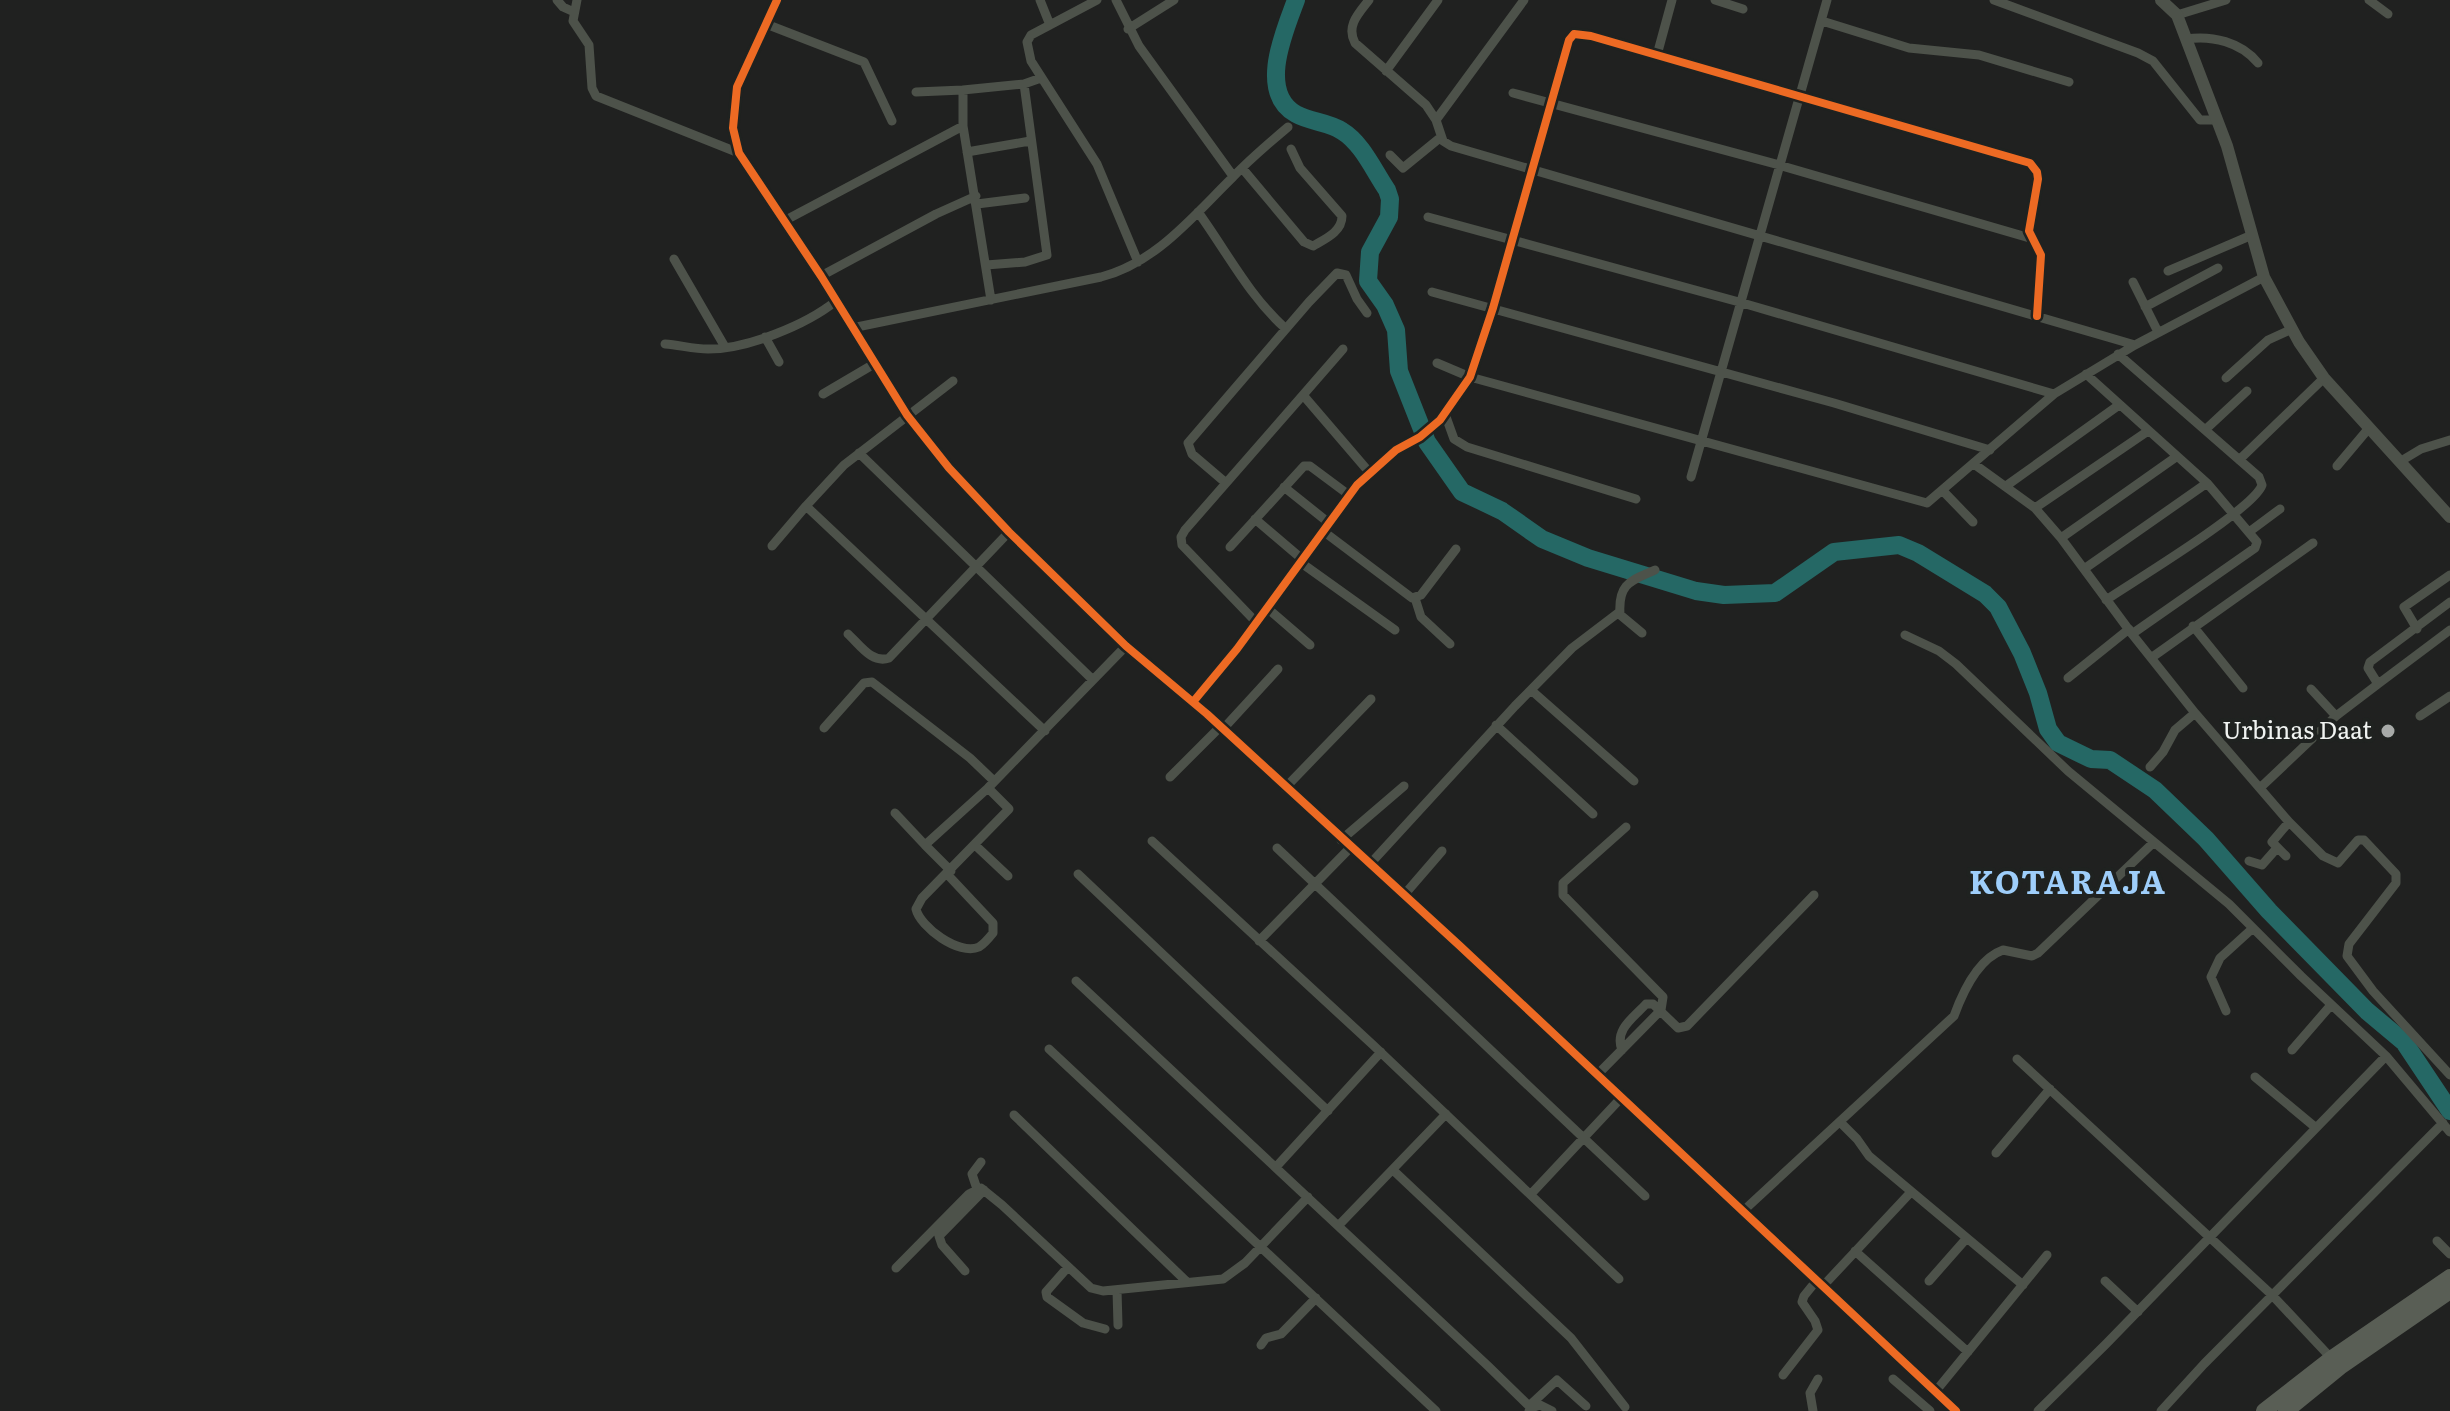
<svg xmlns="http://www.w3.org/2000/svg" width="2450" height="1411" viewBox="0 0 2450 1411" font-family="Literata,serif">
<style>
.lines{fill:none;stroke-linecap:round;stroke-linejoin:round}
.river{stroke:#256865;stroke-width:18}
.minor{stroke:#4d524a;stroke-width:9}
.tertiary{stroke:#4d524a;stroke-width:12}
.trunk{stroke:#595e55;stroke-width:16}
.cycleway-casing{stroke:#1f2220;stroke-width:13}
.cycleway{stroke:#ed6a23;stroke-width:8}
.poi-dot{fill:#a7aaa8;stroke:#1f2220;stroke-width:3}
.labels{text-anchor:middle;stroke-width:8;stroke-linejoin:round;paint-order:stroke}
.poi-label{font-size:24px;fill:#f0f3f1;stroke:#1f2220;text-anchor:end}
.district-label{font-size:32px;font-weight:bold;letter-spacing:2px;fill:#9ecefa;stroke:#1f2220}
</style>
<rect width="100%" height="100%" fill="#202120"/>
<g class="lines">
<path class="river" d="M1296,0C1285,30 1257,92 1296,114C1310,122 1329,122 1342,131C1362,143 1374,171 1387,190L1390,199L1389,217L1370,252L1368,281L1385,305L1396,330L1399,371L1427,442L1462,492L1502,511L1542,539L1588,558L1696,591L1724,595L1775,593L1834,552L1899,545L1918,553L1985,594L1998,607L2022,653L2038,693L2048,729L2058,743L2091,759L2110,760L2155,790L2206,839L2269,911L2367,1011L2404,1042L2450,1111"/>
<path class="minor" d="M557,0L563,7L574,12
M577,0L573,21L589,45L592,88L596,96L739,153
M777,0L737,87L733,128L739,153L821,276L907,415L949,468L1009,532L1126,646L1207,714L1460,946L1956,1411
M1040,0L1050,25
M1097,0L1031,35L1027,42L1031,61L1097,164L1138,262
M1116,0L1139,46L1233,176
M1369,0C1358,14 1346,26 1355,43L1426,105L1436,120L1443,141L1451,146L2135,345
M1715,0L1743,9
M1994,0L2138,53L2153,61L2200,120H2218
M2369,0L2388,14
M2177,15L2226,0
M1822,21L1909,48L1979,55L2069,82
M766,24L864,62L892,121
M1128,29L1174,0
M2186,39C2212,35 2241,42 2258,63
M1657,55L1672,0
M1386,71L1438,0
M916,92L963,90
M1513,93L1779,165L2033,239
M1436,120L1524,0
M967,152L1030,141
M1390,155L1403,168L1441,137
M1242,168L1304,242L1313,246C1325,239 1342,232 1342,216L1300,168L1291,149
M977,204L1025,198
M1198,212C1227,252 1249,296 1286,329
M1428,217L1739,302L2054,394
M784,221L963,126
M674,259L725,347
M986,265L1025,262L1047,255L1024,84
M2168,271L2252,235
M821,276L936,214L976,196
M2133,282L2158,332
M1432,292L1834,403L1990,450
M991,300L963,126V90L1024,84L1041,78
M2145,307L2218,268
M852,328L1101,277C1156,263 1194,215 1233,177C1250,159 1269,143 1288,127
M765,337L779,362
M665,344C679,345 694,349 708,349C747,349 806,325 836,301
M1437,363L1470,377L1927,503L2054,394L2135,345L2264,277
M2086,374L2207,483L2257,542L2255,548L2132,634
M2226,378L2268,340L2292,329
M953,381L844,465L806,506L1045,731
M823,394L874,364
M1303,395L1343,349
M1445,414L1454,439L1467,447L1636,499
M2205,430L2247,391
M859,453L1093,680
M2239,460L2324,378
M2401,461L2421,449L2450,440
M1974,464L2035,508L2061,538L2132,634L2195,713L2289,822L2323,856L2338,863L2358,840H2364L2396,874V883L2349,944L2347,956L2373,991L2450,1075
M2337,466L2369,428
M1691,477L1827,0
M1226,483L1192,454L1188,443L1309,302L1337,273L1346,275L1357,299L1367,313
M2006,486L2119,405
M1284,487L1329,523
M1943,491L1973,522
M2035,508L2148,431
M1255,519L1302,559
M1323,531L1412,598L1421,595L1456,549
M2249,532L2280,509
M2061,538L2176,457
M772,546L806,506
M1230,547L1304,466H1310L1349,495
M1300,562L1395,630
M2084,569L2207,483
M1415,598L1421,617L1450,644
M2106,600C2134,581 2254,509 2262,485L2259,477L2118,354
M1266,607L1310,645
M1620,614C1618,583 1631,581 1655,570
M1256,622L1182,545L1181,537L1185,530L1303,395L1369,472
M2193,626L2243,688
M2417,629L2404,607L2450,575
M848,634C860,645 872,664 889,658L1009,532
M1905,635L1939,651L1956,664L2068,771L2229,904L2301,976L2386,1056L2450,1132
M2151,658L2313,543
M2068,678L2129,629
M2378,684L2450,630
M2311,689L2336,716
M1531,690L1634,781
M1193,702L1237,649L1357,485L1396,450L1420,437L1440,420L1470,377L1493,308L1569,40L1574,34L1591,36L2030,163L2037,172L2038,179L2029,231L2041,255L2037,316
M2420,716L2450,696
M1496,725L1593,814
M824,728L864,683L872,682L970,758L994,781
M1223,729L1278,669
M2150,767L2163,752L2175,730L2195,713
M1170,777L1220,727
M2261,787L2336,716L2378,684L2368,668L2370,662L2450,602
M1285,788L1371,699
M895,813L925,845
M1341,840L1404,786
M1152,841L1373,1045L1619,1279
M975,845L1008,876
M1277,848L1645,1196
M2286,856L2272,842L2289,822
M2249,861L2262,865L2277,848
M1370,864L1515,706L1572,648L1618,613L1642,633
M951,871L925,845L988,788L1126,646
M947,874L993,923V933C989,938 984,944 979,947C959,956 920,927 916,909L922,898L1009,809L988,788
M1078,874L1328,1111
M1404,895L1442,851
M1259,941L1350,848
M1076,981L1488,1366L1527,1404L1531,1408L1529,1411
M2226,1011L2211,977L2220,958L2253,928
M1049,1049L1436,1411
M1622,1050C1614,1030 1633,1018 1646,1004H1653L1678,1028L1687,1026L1814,895
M2292,1050L2331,1005
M2017,1059L2272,1295L2332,1359
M1597,1075L1661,1010L1663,997L1563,895V883L1626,827
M2255,1077L2315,1127
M1014,1115L1187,1282
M1840,1122L1857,1139L1869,1156L2023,1285
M1996,1153L2050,1089
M1276,1167L1381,1052
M1394,1171L1571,1338L1625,1407
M977,1189L972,1174L981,1162
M1531,1194L1622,1097
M1742,1212L1954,1016C1962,994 1977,959 2003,950L2032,956L2038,953L2153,843
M1339,1225L1446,1114
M2437,1241L2450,1254
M1855,1251L1968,1352
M1068,1267L1046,1292L1047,1297L1083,1323L1105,1329
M896,1268L969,1194L981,1188L1002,1205L1091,1288L1103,1291L1223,1279L1245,1263L1308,1197
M965,1271L942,1245L939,1236L984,1190
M1929,1281L1966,1239
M2105,1281L2138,1312
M1823,1286L1911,1192
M1117,1290L1118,1325
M1261,1345L1266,1338L1281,1334L1316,1298
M1783,1375L1818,1330L1815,1321L1802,1302L1804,1296L1817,1280
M1893,1379L1930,1411
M1935,1392L2047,1255
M1529,1406L1557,1380L1586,1406
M1531,1408L1540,1405L1552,1411
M1813,1411L1810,1393L1818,1379
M2038,1411L2106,1344L2386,1056
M2161,1411L2204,1364L2443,1123"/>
<path class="tertiary" d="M2161,0L2177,15L2227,146L2264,277L2299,342L2324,378L2450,517"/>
<path class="trunk" d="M2264,1411L2332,1358L2450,1277
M2286,1411L2340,1367L2450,1291"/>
<defs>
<path id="cycleway" d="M777,0L737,87L733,128L739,153L821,276L907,415L949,468L1009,532L1126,646L1207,714L1460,946L1956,1411
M1193,702L1237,649L1357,485L1396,450L1420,437L1440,420L1470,377L1493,308L1569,40L1574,34L1591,36L2030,163L2037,172L2038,179L2029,231L2041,255L2037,316"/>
</defs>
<use href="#cycleway" class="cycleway-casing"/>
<use href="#cycleway" class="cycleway"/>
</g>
<circle class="poi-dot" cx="2388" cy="731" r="8"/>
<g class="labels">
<g class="poi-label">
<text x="2372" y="739">Urbinas Daat</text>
</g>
<g class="district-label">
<text x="2068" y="894">KOTARAJA</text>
</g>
</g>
</svg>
